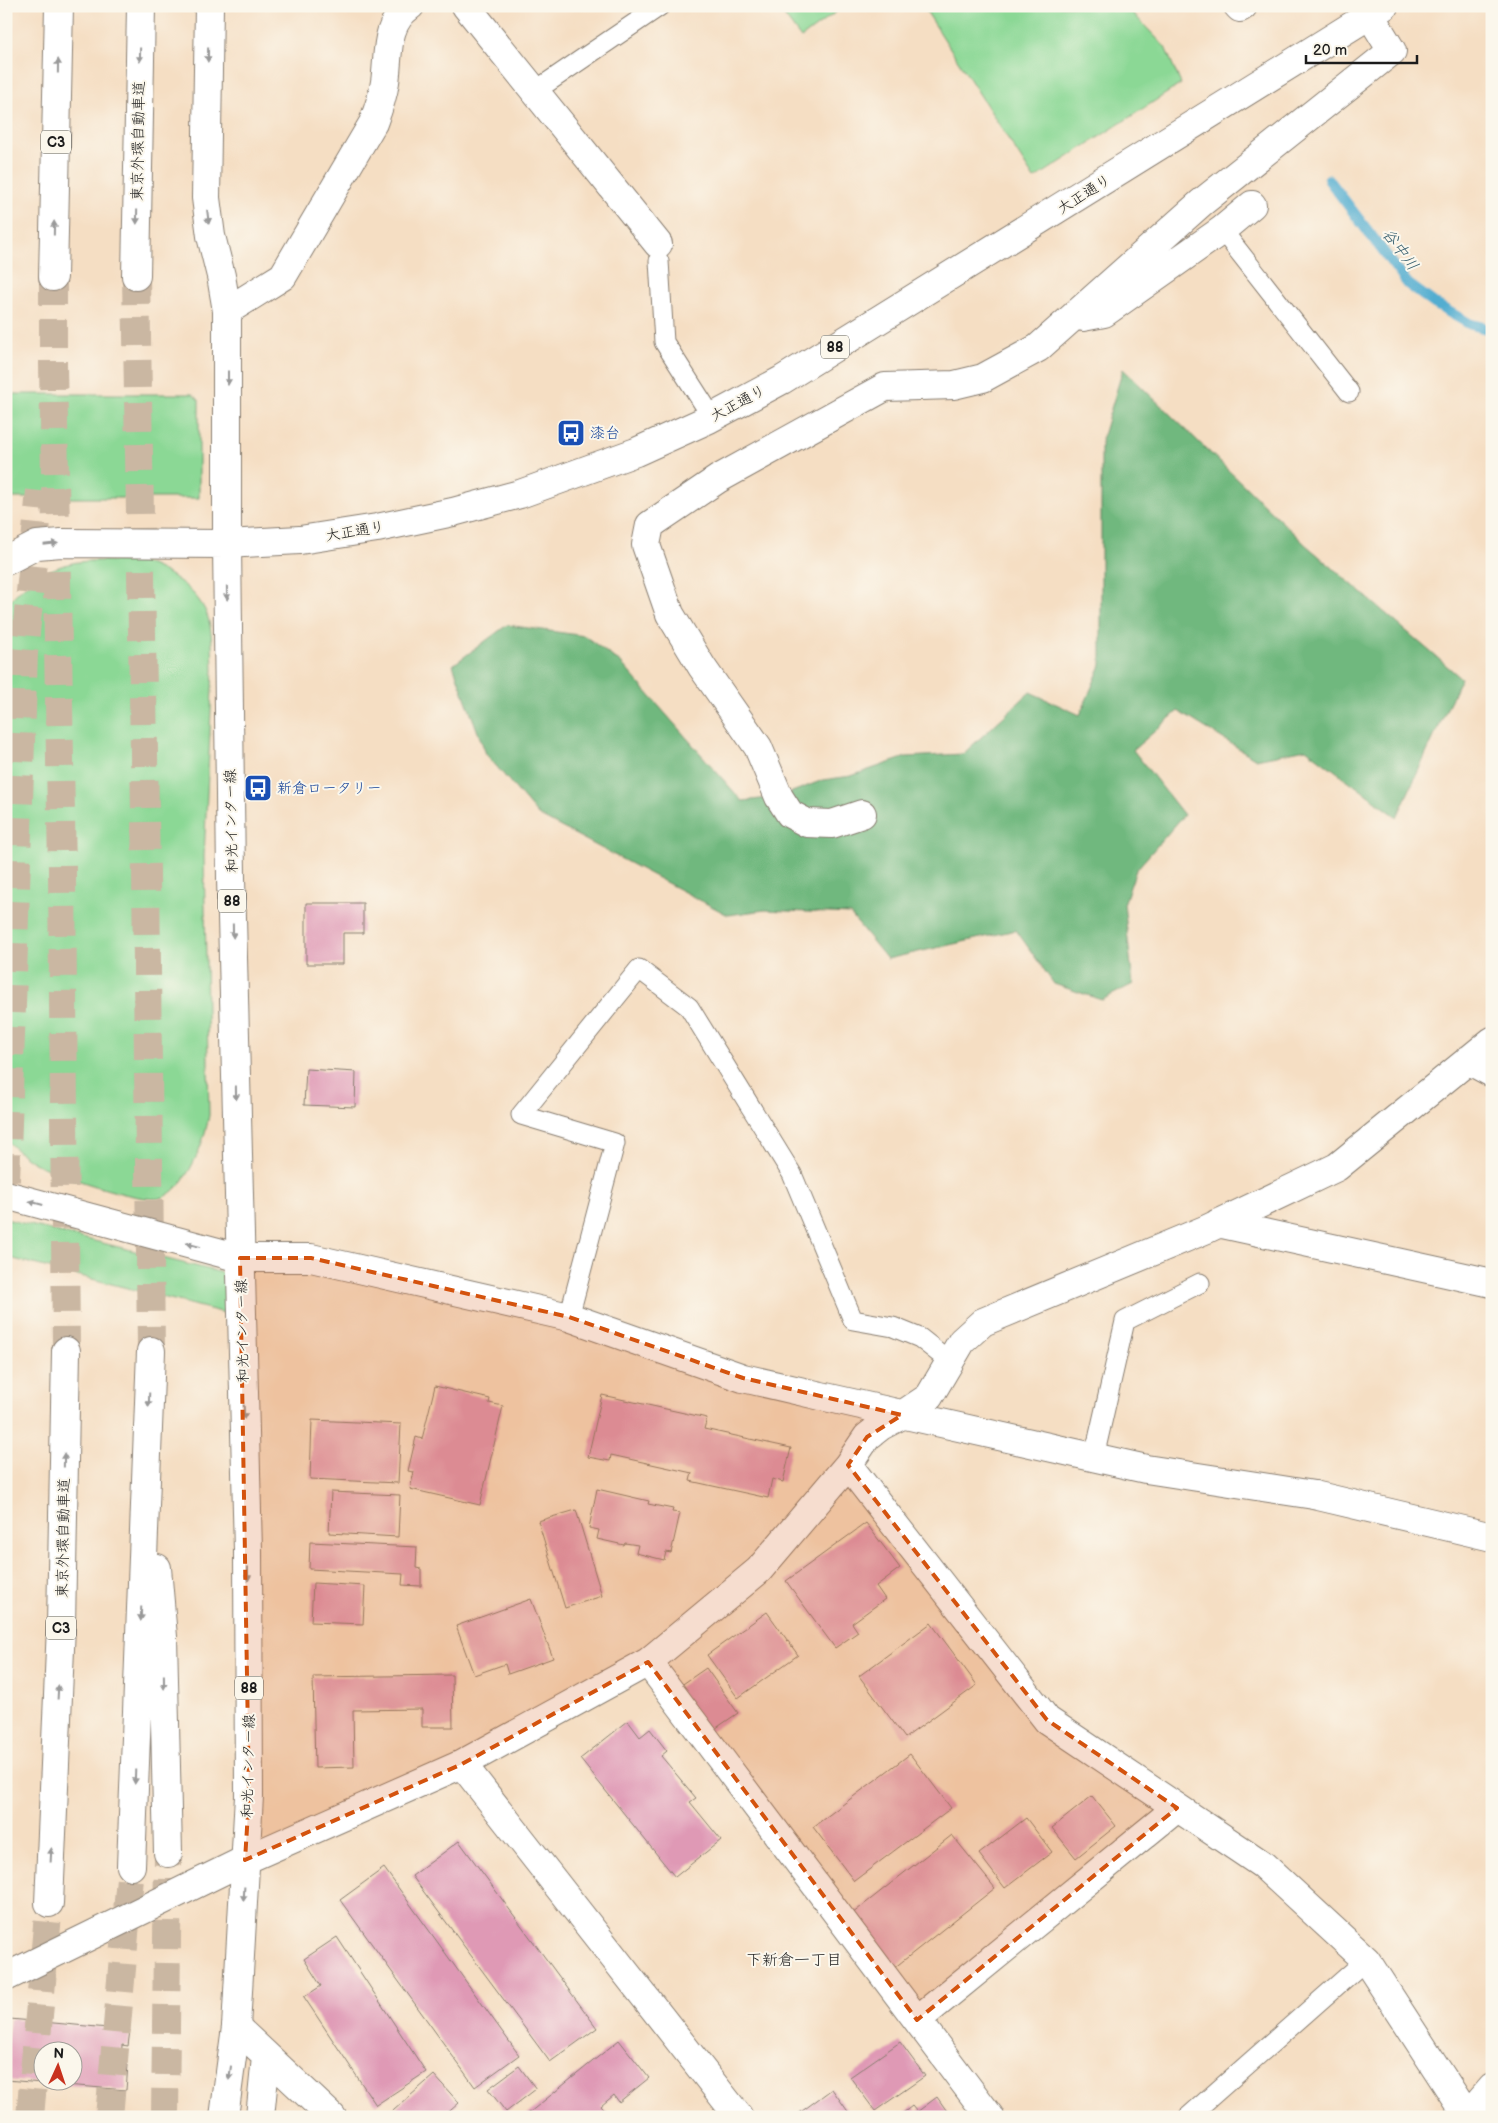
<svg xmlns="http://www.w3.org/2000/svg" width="1498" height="2123" viewBox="0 0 1498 2123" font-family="'Balsamiq Sans','Klee One',sans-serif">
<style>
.green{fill:#8bd895;stroke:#547a58}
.forest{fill:#70b87e;stroke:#466a4d}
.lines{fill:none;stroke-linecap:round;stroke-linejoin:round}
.stream{stroke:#52add0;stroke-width:11}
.building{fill:#df99b5;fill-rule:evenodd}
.motorway-tunnel{stroke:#cab7a2;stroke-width:28;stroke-dasharray:28 14;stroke-linecap:butt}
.service-casing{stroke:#887d70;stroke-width:21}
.minor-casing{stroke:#887d70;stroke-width:30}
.tertiary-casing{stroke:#887d70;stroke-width:30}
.primary-casing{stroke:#887d70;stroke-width:30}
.motorway-casing{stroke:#887d70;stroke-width:30}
.service{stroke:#fff;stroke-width:19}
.minor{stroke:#fff;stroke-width:28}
.tertiary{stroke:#fff;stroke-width:28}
.primary{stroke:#fff;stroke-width:28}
.motorway{stroke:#fff;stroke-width:28}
.oneway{fill:#999}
.marked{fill:#d4530e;fill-opacity:0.2;stroke:#d4530e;stroke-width:4;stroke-dasharray:10 6;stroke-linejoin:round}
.labels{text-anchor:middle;stroke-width:4;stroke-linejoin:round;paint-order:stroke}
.shield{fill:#fbf7ec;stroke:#5f5e5a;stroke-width:1}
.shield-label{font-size:14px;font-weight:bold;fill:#1c1c1c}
.street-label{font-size:15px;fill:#1c1c1c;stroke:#fbf7ec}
.transit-label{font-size:15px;fill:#164399;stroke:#fbf7ec;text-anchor:start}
.water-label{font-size:16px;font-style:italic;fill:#345d6d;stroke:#fbf7ec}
.neighbourhood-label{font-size:16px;fill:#1c1c1c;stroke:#fbf7ec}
</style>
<rect width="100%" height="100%" fill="#fbf7ec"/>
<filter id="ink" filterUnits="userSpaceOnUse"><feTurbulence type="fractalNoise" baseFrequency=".02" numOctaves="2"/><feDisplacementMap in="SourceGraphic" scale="10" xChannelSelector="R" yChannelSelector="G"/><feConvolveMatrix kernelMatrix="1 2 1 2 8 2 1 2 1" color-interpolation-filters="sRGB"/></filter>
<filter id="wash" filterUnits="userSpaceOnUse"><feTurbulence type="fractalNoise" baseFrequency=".0096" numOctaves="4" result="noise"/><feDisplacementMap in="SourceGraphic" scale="20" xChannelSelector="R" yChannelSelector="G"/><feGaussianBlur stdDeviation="1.12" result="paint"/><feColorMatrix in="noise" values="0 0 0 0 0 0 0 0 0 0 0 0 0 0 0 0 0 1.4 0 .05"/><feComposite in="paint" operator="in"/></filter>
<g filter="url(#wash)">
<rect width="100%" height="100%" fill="#f5dec3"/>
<path class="green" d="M777,6H844L801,38Z
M923,6H1126L1165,47L1181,84L1034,179Z
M6,394H192L199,400V498H6Z
M121,561C130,562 140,562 148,564C171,573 195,589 206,612C213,629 212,651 213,669L204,856L209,1115C205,1141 187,1189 161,1198C142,1204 51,1173 33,1162C23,1156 14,1148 6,1140V606C22,583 51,566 78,562C92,560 107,561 121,561Z
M6,1219L227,1274L225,1313L6,1257Z"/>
<path class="forest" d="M1123,369L1306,545L1461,678L1397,817L1306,749L1256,759L1178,711L1133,750L1184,815L1136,870L1124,904L1133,984L1102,1000L1054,984L1016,930L887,959L850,914L765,910L728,915L538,815L486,754L453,665L507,625L585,636L622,664L742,801L779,797L823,780L851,776L906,757L963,754L1030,692L1080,715L1101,665V442Z"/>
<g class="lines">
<path class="stream" d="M1329,180L1408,284L1435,304L1470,324L1492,330"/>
</g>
<g id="blocks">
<path class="building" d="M306,903H363V933H343V964H306Z
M306,1069L356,1072L355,1107L304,1105Z
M435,1386L490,1399L489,1403L503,1406L480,1505L410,1489L414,1472L408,1471L416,1437L422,1439Z
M602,1395L707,1418L704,1429L791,1448L783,1482L772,1479L768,1498L690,1481L692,1473L611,1455L610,1461L588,1457Z
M312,1420L401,1424L398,1483L310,1479Z
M597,1489L649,1501L648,1504L673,1509L672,1512L680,1513L671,1553L666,1552L664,1560L636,1553L638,1545L625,1543L624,1545L597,1539L599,1530L589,1528Z
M331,1492L400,1495L398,1537L329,1533Z
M576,1510L602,1596L565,1608L538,1521Z
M866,1523L900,1568L876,1586L885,1599L852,1623L858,1632L835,1648L786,1581Z
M310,1542L417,1547L416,1568L421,1569V1586L402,1585L403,1574L309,1569Z
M313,1583L365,1586L363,1624L311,1622Z
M531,1599L553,1658L508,1674L505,1664L474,1675L456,1626Z
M767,1612L798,1655L738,1698L707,1655Z
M931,1623L977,1685L905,1738L859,1676Z
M706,1668L738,1713L709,1733L677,1688Z
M452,1675L453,1727H422V1709L353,1710L354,1767L315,1768L313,1677Z
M628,1721L640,1737L650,1729L667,1751L661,1756L696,1798L690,1802L721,1840L675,1877L580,1759Z
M910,1754L951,1808L854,1881L813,1827Z
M1092,1796L1116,1826L1076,1858L1052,1828Z
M1026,1818L1052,1852L1005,1888L979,1854Z
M952,1835L995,1888L894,1968L852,1914Z
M459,1841L597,2028L550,2062L412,1876Z
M384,1868L519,2055L475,2087L340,1900Z
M337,1937L426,2072L376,2105L304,1997L321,1986L304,1959Z
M10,2019L130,2030L128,2046L122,2045L121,2064L128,2065L126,2090L6,2080V2047ZM42,2050H72V2080H42Z
M619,2040L649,2078L619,2102L614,2095L601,2106L608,2114L604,2117H524Z
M900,2042L925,2076L875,2111L850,2077Z
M519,2066L536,2089L506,2112L488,2089Z
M434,2075L459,2103L443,2117H386Z
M832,2089L852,2117H794Z
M937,2097L951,2117H898L912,2106L917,2112Z
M97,2113L123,2115V2117H97Z"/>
</g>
</g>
<g filter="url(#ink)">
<use href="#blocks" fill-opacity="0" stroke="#887d70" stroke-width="1"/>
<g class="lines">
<path class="motorway-tunnel" d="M136,276L146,873L151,1351
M53,277V364L62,871L66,1351
M6,1181L24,653L40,491
M30,2117L49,1903
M109,2117L131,1866
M165,2117L168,1853"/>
<defs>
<path id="service" d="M535,91L660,6
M1222,230L1349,392
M659,261L664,342L712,417
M569,1317L615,1143L521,1115L639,969L689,1007L792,1174L853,1320L893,1327L920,1338L949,1361
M1094,1457L1125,1321L1200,1283
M1188,2117L1366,1960"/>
<path id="minor" d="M466,6L658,244
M1238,6L1240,8L1243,6
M227,311L283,276L373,123C378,110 383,96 385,82C389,55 384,24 410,6
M1083,317L1104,313L1222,230L1252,205
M862,814L832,824L807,823L790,814L779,797L758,747L702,667L670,614L646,545L650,525L718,479L885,387L954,385L983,378L1038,348L1201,203L1392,51L1370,15
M1468,1060L1492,1073
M1218,1223L1492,1283
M240,1258H311L569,1317L743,1378L821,1396L1146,1469L1314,1495
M848,1465L1047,1720L1263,1865L1366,1960L1468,2117
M648,1662L990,2117
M462,1764L739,2117
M6,1977L245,1860L462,1764L648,1662L759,1570L848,1465L867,1437L881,1426L902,1415L929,1397L962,1341L983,1322L1207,1229L1337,1167L1492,1041
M917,2020L1177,1808
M236,2027L332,2117
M260,2117L266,2057
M1467,2117L1492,2088"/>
<path id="tertiary" d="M209,6L206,198L211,236L221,276L227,311V544
M6,1195L240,1258
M1314,1495L1492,1537"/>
<path id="primary" d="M6,561L37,545L61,543L227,544L300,540L377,528L453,512L520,494L636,452L709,419L782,380L1384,6
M224,2117L236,2027L249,1796L248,1551L231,878L227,544"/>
<path id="motorway" d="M136,276L141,6
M53,277L59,6
M157,1568L163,1637L168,1853
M131,1866L151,1351
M49,1903L61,1626L66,1351"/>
</defs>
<use href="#service" class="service-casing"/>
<use href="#minor" class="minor-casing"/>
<use href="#tertiary" class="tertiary-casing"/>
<use href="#primary" class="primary-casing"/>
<use href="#motorway" class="motorway-casing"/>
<use href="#service" class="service"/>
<use href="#minor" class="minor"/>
<use href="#tertiary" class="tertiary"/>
<use href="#primary" class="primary"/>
<use href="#motorway" class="motorway"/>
</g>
<defs><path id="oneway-solid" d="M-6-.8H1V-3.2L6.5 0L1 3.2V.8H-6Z" transform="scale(1.25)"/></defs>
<g class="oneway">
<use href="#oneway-solid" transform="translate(140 55) rotate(91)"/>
<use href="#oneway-solid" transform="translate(208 55) rotate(91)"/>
<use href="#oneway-solid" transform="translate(58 66) rotate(-89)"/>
<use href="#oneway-solid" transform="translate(137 217) rotate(91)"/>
<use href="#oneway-solid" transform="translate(208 217) rotate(83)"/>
<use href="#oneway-solid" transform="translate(54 228) rotate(-89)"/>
<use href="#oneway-solid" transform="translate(228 378) rotate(90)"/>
<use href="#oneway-solid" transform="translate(51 544) rotate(-6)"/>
<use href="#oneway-solid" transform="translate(227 593) rotate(89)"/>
<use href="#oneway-solid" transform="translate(233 931) rotate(89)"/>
<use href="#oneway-solid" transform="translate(236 1093) rotate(89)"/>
<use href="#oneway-solid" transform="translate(36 1203) rotate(-165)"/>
<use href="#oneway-solid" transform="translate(193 1245) rotate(-165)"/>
<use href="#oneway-solid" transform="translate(149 1400) rotate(92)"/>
<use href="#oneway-solid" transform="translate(244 1412) rotate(88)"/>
<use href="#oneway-solid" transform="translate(64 1460) rotate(-89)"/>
<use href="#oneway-solid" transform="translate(248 1574) rotate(90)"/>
<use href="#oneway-solid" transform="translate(141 1614) rotate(92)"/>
<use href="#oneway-solid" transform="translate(164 1682) rotate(89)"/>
<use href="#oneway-solid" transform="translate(58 1692) rotate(-87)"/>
<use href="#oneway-solid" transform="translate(135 1777) rotate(92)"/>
<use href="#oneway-solid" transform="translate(51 1855) rotate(-87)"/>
<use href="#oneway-solid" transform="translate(244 1894) rotate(93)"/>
<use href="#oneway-solid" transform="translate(230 2073) rotate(98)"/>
</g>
</g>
<path class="marked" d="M240,1258H311L569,1317L743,1378L902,1415L867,1437L848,1465L1047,1720L1177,1808L917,2020L648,1662L462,1764L245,1860L249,1796Z"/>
<defs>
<symbol id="bus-square" viewBox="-11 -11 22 22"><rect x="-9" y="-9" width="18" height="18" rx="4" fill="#1a4fb4" stroke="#fbf7ec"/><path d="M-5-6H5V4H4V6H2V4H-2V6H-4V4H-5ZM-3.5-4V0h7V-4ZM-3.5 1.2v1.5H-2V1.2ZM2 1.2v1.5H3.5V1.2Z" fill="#fff"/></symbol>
</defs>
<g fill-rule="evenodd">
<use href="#bus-square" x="555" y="417" width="32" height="32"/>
<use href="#bus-square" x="242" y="772" width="32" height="32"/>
</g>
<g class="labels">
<g class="shield">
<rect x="41" y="130.5" width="30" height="23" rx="4"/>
<rect x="821" y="335.5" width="28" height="23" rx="4"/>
<rect x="218" y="889.5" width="28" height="23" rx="4"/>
<rect x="46" y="1616.5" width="30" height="23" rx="4"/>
<rect x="235" y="1676.5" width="28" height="23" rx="4"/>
</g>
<g class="shield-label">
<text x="56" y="147">C3</text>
<text x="835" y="352">88</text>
<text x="232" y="906">88</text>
<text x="61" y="1633">C3</text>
<text x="249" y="1693">88</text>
</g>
<g class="street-label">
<text transform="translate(138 141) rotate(-89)" y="5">東京外環自動車道</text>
<text transform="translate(1084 194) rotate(-32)" y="5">大正通り</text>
<text transform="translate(738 403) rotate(-28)" y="5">大正通り</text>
<text transform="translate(355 531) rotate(-9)" y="5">大正通り</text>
<text transform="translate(231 821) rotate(-91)" y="5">和光インター線</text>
<text transform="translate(242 1331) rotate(-91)" y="5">和光インター線</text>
<text transform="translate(63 1538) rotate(-89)" y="5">東京外環自動車道</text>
<text transform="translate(248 1766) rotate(-89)" y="5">和光インター線</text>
</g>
<g class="transit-label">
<text x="590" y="438">漆台</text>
<text x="277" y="793">新倉ロータリー</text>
</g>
<g class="water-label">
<text transform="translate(1401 249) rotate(53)" y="6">谷中川</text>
</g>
<g class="neighbourhood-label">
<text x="794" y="1965">下新倉一丁目</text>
</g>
</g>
<rect width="1498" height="2123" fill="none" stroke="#fbf7ec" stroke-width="25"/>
<g transform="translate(58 2066) rotate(3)"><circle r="24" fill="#fbf7ec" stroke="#a29f99"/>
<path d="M0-4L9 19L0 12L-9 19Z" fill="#c8321e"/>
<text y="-8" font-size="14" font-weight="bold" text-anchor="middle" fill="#1c1c1c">N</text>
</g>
<path d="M1306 55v8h111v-8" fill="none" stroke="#1c1c1c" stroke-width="2.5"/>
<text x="1313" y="55" font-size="15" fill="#1c1c1c" stroke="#fbf7ec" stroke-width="4" paint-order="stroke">20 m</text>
</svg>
